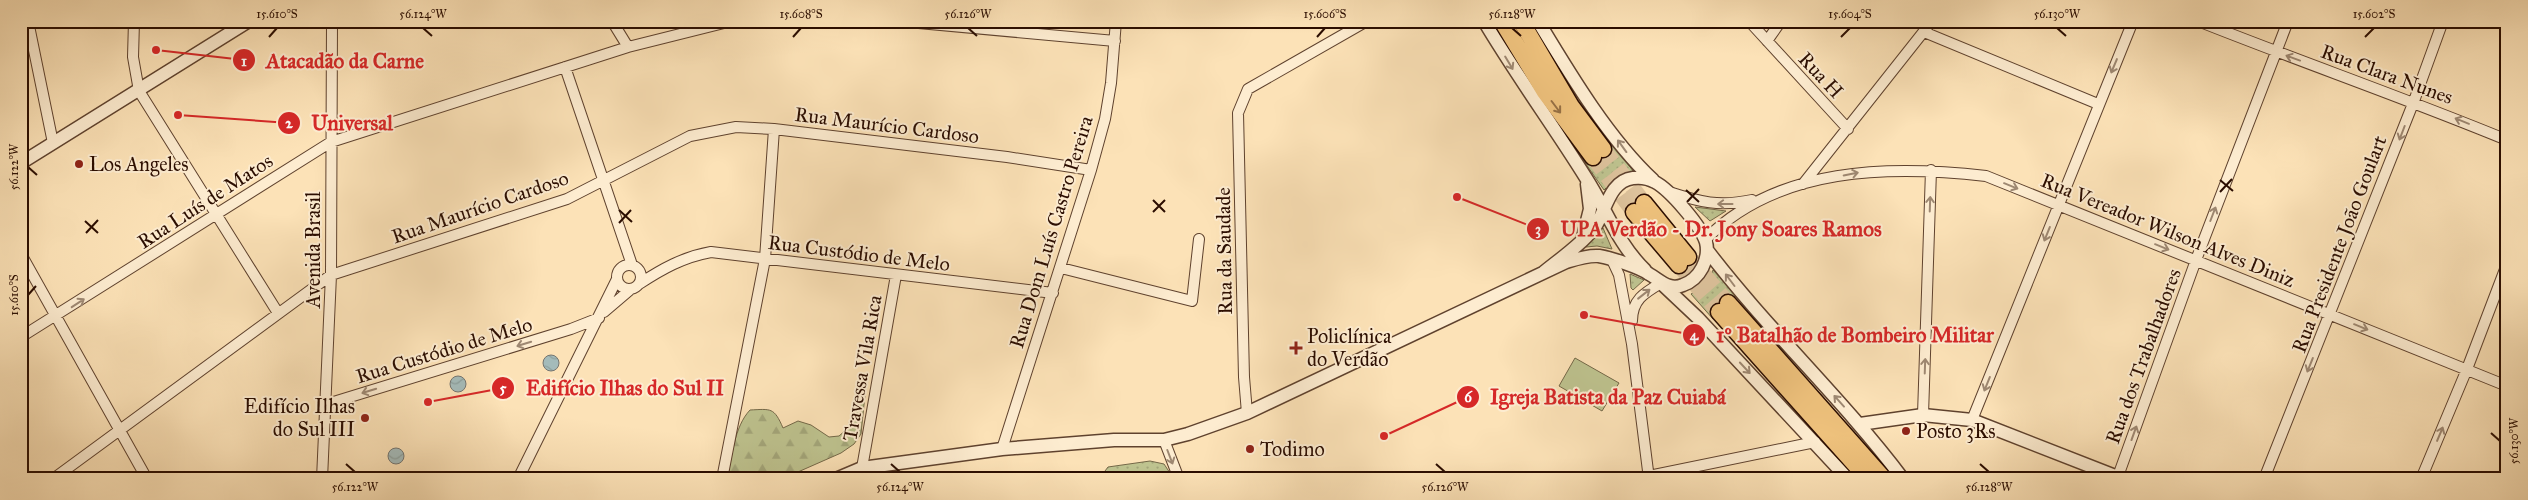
<svg xmlns="http://www.w3.org/2000/svg" width="2528" height="500" viewBox="0 0 2528 500" font-family="'IM FELL Great Primer',serif">
<style>
.grass{fill:url(#grass-dots);stroke:#746848}
.forest{fill:url(#forest-firs);stroke:#746848}
.park{fill:#bec38f;stroke:#746848}
.water{fill:url(#water-waves);stroke:#747570}
.lines{fill:none;stroke-linecap:round;stroke-linejoin:round}
.trunk-tunnel{stroke:#ddc29c;stroke-width:16;stroke-dasharray:16 8;stroke-linecap:butt}
.minor-casing{stroke:#5f422e;stroke-width:12}
.tertiary-casing{stroke:#5f422e;stroke-width:15}
.trunk-casing{stroke:#2b0d00;stroke-width:19}
.minor{stroke:#fdecd0;stroke-width:10}
.tertiary{stroke:#fdecd0;stroke-width:12}
.trunk{stroke:#eec17c;stroke-width:16}
.oneway{stroke:#9e8872}
.oneway2{stroke:#967044}
.ticks{fill:none;stroke:#2b0d00;stroke-width:2}
.poi-dot{fill:#8f2418;stroke:#fdecd0;stroke-width:2}
.labels{text-anchor:middle;stroke-width:4;stroke-linejoin:round;paint-order:stroke}
.street-label{font-size:20px;fill:#2b0d00;stroke:#fdecd0}
.poi-label{font-size:20px;fill:#2b0d00;stroke:#fdecd0;text-anchor:start}
.leader{fill:none;stroke:#d62828;stroke-width:2}
.callout-dot{fill:#d62828;stroke:#fdecd0;stroke-width:2}
.mark-label{font-size:15px;text-anchor:middle;font-weight:bold;fill:#fff}
.callout-label{font-size:21px;text-anchor:middle;font-weight:bold;fill:#d62828;stroke:#fdecd0;stroke-width:4;stroke-linejoin:round;paint-order:stroke}
.neatline{fill:none;stroke:#2b0d00;stroke-width:2}
.ticks-label{font-size:12px;text-anchor:middle;fill:#2b0d00}
</style>
<defs>
<pattern id="grass-dots" width="8" height="8" patternUnits="userSpaceOnUse" patternTransform="scale(1.25)"><rect width="8" height="8" fill="#bec38f"/><path d="M2 2h.1M6 6h.1" fill="none" stroke="#a3a67a" stroke-width="1.8" stroke-linecap="round"/></pattern>
<pattern id="forest-firs" width="22" height="20" patternUnits="userSpaceOnUse" patternTransform="scale(1.25)"><rect width="22" height="20" fill="#bec38f"/><path d="M5 1l3.5 6h-7zM16 11l3.5 6h-7z" fill="#a3a67a"/></pattern>
<pattern id="water-waves" width="16" height="10" patternUnits="userSpaceOnUse" patternTransform="scale(1.25)"><rect width="16" height="10" fill="#a4bbba"/><path d="M0 5q4-4 8 0t8 0" fill="none" stroke="#8da09e"/></pattern>
</defs>
<rect width="100%" height="100%" fill="#fce2b7"/>
<filter id="stains"><feTurbulence type="fractalNoise" baseFrequency=".004" numOctaves="4"/><feColorMatrix values="0 0 0 0 .2 0 0 0 0 .09 0 0 0 0 .02 0 0 0 .5 -.17"/></filter>
<radialGradient id="worn" r=".72"><stop offset=".6" stop-color="#630" stop-opacity="0"/><stop offset="1" stop-color="#630" stop-opacity=".3"/></radialGradient>
<path class="grass" d="M1609,137L1633,171L1618,176L1604,190L1581,157C1596,167 1612,154 1609,137Z
M1695,207L1726,211L1710,221Z
M1603,228L1612,249L1597,246L1586,247Z
M1713,270L1738,297C1723,293 1711,303 1713,319L1691,294L1707,283Z
M1630,274L1644,280L1633,290L1631,288Z
M1150,461L1164,464L1174,479H1099L1108,467Z
M1013,473L1019,479H952Z"/>
<path class="forest" d="M866,385L861,434L854,444L841,453L782,479H727C732,457 734,427 750,410C771,409 774,407 783,428L798,421L811,425L829,437L839,436L847,429L858,397Z"/>
<path class="park" d="M1575,358L1619,383L1602,411L1559,386Z"/>
<path class="water" d="M543 363a8 8 0 1 1 16 0a8 8 0 1 1-16 0Z
M450 384a8 8 0 1 1 16 0a8 8 0 1 1-16 0Z
M388 456a8 8 0 1 1 16 0a8 8 0 1 1-16 0Z"/>
<g class="lines">
<path class="trunk-tunnel" d="M1603,149L1644,203
M1593,157L1634,212
M1688,257L1728,303
M1679,265L1719,312"/>
<defs>
<path id="minor" d="M28,21L53,143
M134,21L133,57L139,91L278,313
M612,21L628,47
M897,21L1115,41
M1749,21L1848,129
M2198,21C2301,62 2405,98 2507,140
M1924,32L2098,104
M1767,41L1781,21
M565,67L632,265
M1803,184L1932,21
M1669,192C1700,202 1719,207 1752,200
M1705,240C1777,166 1891,165 1986,176L2507,386
M21,254L147,479
M1612,260L1619,275L1632,344L1649,479
M617 277a12 12 0 1 1 24 0a12 12 0 1 1-24 0Z
M1061,268L1192,301L1199,239
M639,284C662,269 683,257 711,252L1053,293
M604,312L631,289
M1632,321C1632,300 1644,293 1661,283
M21,337L331,142L628,47L732,21
M327,404L571,329L599,318
M1247,413L1244,377L1238,113L1248,89L1367,21
M1923,415L1931,170
M1972,420L2133,21
M1164,440L1179,479
M1002,449L1091,170L1105,119L1111,83L1116,21
M862,468L896,275
M1649,476L1815,442
M53,479L331,275L567,199L690,136L736,127L774,129L1007,157L1091,170
M322,479L331,275L332,21
M518,479L617,279
M722,479L765,259L774,129
M2117,479L2196,260L2288,21
M2264,479L2414,101L2443,21
M2421,479L2467,369L2507,264"/>
<path id="tertiary" d="M1484,21C1516,75 1553,125 1586,178C1606,209 1618,244 1645,270
M1538,21C1570,74 1608,138 1653,180
M21,163L249,21
M1583,237L1590,209L1587,184
M1707,250C1768,330 1842,398 1903,479
M1663,285L1698,318L1848,479
M1860,424L1923,415L1972,420L2123,479
M836,479L862,468L1002,449L1114,440H1164L1188,434L1247,413L1566,262C1576,259 1588,255 1599,256C1611,258 1639,267 1649,274C1660,280 1669,291 1683,285C1700,279 1710,259 1706,242C1701,226 1670,190 1655,182C1648,178 1641,177 1633,178C1609,181 1606,211 1595,227C1581,245 1561,258 1544,272"/>
<path id="trunk" d="M1502,21L1545,92L1593,157
M1521,21L1571,106L1603,149
M1644,203L1688,257
M1634,212L1679,265
M1728,303L1884,479
M1719,312L1868,479"/>
</defs>
<use href="#minor" class="minor-casing"/>
<use href="#tertiary" class="tertiary-casing"/>
<use href="#trunk" class="trunk-casing"/>
<use href="#minor" class="minor"/>
<use href="#tertiary" class="tertiary"/>
<use href="#trunk" class="trunk"/>
</g>
<defs><path id="oneway-shaft" d="M-6 0H5M1.5-3L5.5 0L1.5 3" fill="none" stroke-width="1.6" stroke-linecap="round" stroke-linejoin="round" transform="scale(1.25)"/></defs>
<g class="oneway">
<use href="#oneway-shaft" transform="translate(2293 58) rotate(-160)"/>
<use href="#oneway-shaft" transform="translate(1509 63) rotate(59)"/>
<use href="#oneway-shaft" transform="translate(2114 66) rotate(113)"/>
<use href="#oneway-shaft" transform="translate(2462 121) rotate(-158)"/>
<use href="#oneway-shaft" transform="translate(2402 133) rotate(111)"/>
<use href="#oneway-shaft" transform="translate(1622 146) rotate(-126)"/>
<use href="#oneway-shaft" transform="translate(1851 174) rotate(-11)"/>
<use href="#oneway-shaft" transform="translate(2011 186) rotate(22)"/>
<use href="#oneway-shaft" transform="translate(1725 204) rotate(180)"/>
<use href="#oneway-shaft" transform="translate(1930 204) rotate(-88)"/>
<use href="#oneway-shaft" transform="translate(2213 214) rotate(-69)"/>
<use href="#oneway-shaft" transform="translate(2047 234) rotate(112)"/>
<use href="#oneway-shaft" transform="translate(2162 247) rotate(22)"/>
<use href="#oneway-shaft" transform="translate(1730 280) rotate(-127)"/>
<use href="#oneway-shaft" transform="translate(1644 294) rotate(-38)"/>
<use href="#oneway-shaft" transform="translate(78 303) rotate(-33)"/>
<use href="#oneway-shaft" transform="translate(2361 327) rotate(22)"/>
<use href="#oneway-shaft" transform="translate(524 344) rotate(163)"/>
<use href="#oneway-shaft" transform="translate(2310 365) rotate(112)"/>
<use href="#oneway-shaft" transform="translate(1925 366) rotate(-88)"/>
<use href="#oneway-shaft" transform="translate(1745 368) rotate(47)"/>
<use href="#oneway-shaft" transform="translate(1987 384) rotate(112)"/>
<use href="#oneway-shaft" transform="translate(369 391) rotate(163)"/>
<use href="#oneway-shaft" transform="translate(1839 401) rotate(-132)"/>
<use href="#oneway-shaft" transform="translate(2134 433) rotate(-70)"/>
<use href="#oneway-shaft" transform="translate(2440 434) rotate(-67)"/>
<use href="#oneway-shaft" transform="translate(1170 457) rotate(69)"/>
</g>
<use class="oneway2" href="#oneway-shaft" transform="translate(1556 107) rotate(53)"/>
<path class="ticks" d="M423,28L432,36M968,28L977,36M1512,28L1521,36M2057,28L2066,36M269,37L277,28M793,37L801,28M1317,37L1325,28M1841,37L1850,28M2365,37L2374,28M28,167L37,175M2220,180L2233,191M1686,190L1699,202M2220,192L2232,179M1153,200L1165,212M1687,202L1699,189M619,210L632,222M1153,212L1165,200M85,221L98,233M619,223L631,210M86,233L98,220M28,295L36,286M2491,433L2500,441M346,464L355,472M891,464L900,472M1436,464L1445,472M1980,464L1989,472"/>
<g class="poi-dot">
<circle cx="79" cy="164" r="5"/>
<path d="M1293.5 340.5h5v5h5v5h-5v5h-5v-5h-5v-5h5z"/>
<circle cx="365" cy="418" r="5"/>
<circle cx="1906" cy="431" r="5"/>
<circle cx="1250" cy="449" r="5"/>
</g>
<g class="labels">
<g class="street-label">
<text transform="translate(2387 74) rotate(20)" y="7">Rua Clara Nunes</text>
<text transform="translate(1821 75) rotate(47)" y="7">Rua H</text>
<text transform="translate(887 125) rotate(7)" y="7">Rua Maurício Cardoso</text>
<text transform="translate(205 201) rotate(-33)" y="7">Rua Luís de Matos</text>
<text transform="translate(480 207) rotate(-19)" y="7">Rua Maurício Cardoso</text>
<text transform="translate(2168 230) rotate(22)" y="7">Rua Vereador Wilson Alves Diniz</text>
<text transform="translate(1051 232) rotate(-73)" y="7">Rua Dom Luís Castro Pereira</text>
<text transform="translate(2339 244) rotate(-69)" y="7">Rua Presidente João Goulart</text>
<text transform="translate(313 250) rotate(-90)" y="7">Avenida Brasil</text>
<text transform="translate(1224 251) rotate(-91)" y="7">Rua da Saudade</text>
<text transform="translate(859 253) rotate(7)" y="7">Rua Custódio de Melo</text>
<text transform="translate(444 350) rotate(-17)" y="7">Rua Custódio de Melo</text>
<text transform="translate(2143 356) rotate(-70)" y="7">Rua dos Trabalhadores</text>
<text transform="translate(862 368) rotate(-80)" y="7">Travessa Vila Rica</text>
</g>
<g class="poi-label">
<text x="89" y="171">Los Angeles</text>
<text x="1307" y="343">Policlínica<tspan x="1307" dy="23">do Verdão</tspan></text>
<text x="355" y="413" text-anchor="end">Edifício Ilhas<tspan x="355" dy="23">do Sul III</tspan></text>
<text x="1916" y="438">Posto 3Rs</text>
<text x="1260" y="456">Todimo</text>
</g>
</g>
<path class="leader" d="M156 50L244 60M178 115L289 123M1457 197L1538 229M1584 315L1694 335M428 402L503 388M1384 436L1468 397"/>
<g class="callout-dot">
<circle cx="156" cy="50" r="5"/>
<circle cx="178" cy="115" r="5"/>
<circle cx="1457" cy="197" r="5"/>
<circle cx="1584" cy="315" r="5"/>
<circle cx="428" cy="402" r="5"/>
<circle cx="1384" cy="436" r="5"/>
<circle cx="244" cy="60" r="12"/>
<circle cx="289" cy="123" r="12"/>
<circle cx="1538" cy="229" r="12"/>
<circle cx="1694" cy="335" r="12"/>
<circle cx="503" cy="388" r="12"/>
<circle cx="1468" cy="397" r="12"/>
</g>
<g class="mark-label">
<text x="244" y="66">1</text>
<text x="289" y="128">2</text>
<text x="1538" y="234">3</text>
<text x="1694" y="340">4</text>
<text x="503" y="393">5</text>
<text x="1468" y="402">6</text>
</g>
<g class="callout-label">
<text x="345" y="68">Atacadão da Carne</text>
<text x="352" y="130">Universal</text>
<text x="1721" y="236">UPA Verdão - Dr. Jony Soares Ramos</text>
<text x="1855" y="342">1º Batalhão de Bombeiro Militar</text>
<text x="625" y="395">Edifício Ilhas do Sul II</text>
<text x="1608" y="404">Igreja Batista da Paz Cuiabá</text>
</g>
<rect width="2528" height="500" fill="none" stroke="#fce2b7" stroke-width="55"/>
<rect x="28" y="28" width="2472" height="444" class="neatline"/>
<g class="ticks-label">
<text x="277" y="18">15.610°S</text>
<text x="423" y="18">56.124°W</text>
<text x="801" y="18">15.608°S</text>
<text x="968" y="18">56.126°W</text>
<text x="1325" y="18">15.606°S</text>
<text x="1512" y="18">56.128°W</text>
<text x="1850" y="18">15.604°S</text>
<text x="2057" y="18">56.130°W</text>
<text x="2374" y="18">15.602°S</text>
<text transform="translate(14 167) rotate(-90)" y="4">56.122°W</text>
<text transform="translate(14 295) rotate(-90)" y="4">15.610°S</text>
<text transform="translate(2514 441) rotate(-90)" y="4">56.130°W</text>
<text x="355" y="491">56.122°W</text>
<text x="900" y="491">56.124°W</text>
<text x="1445" y="491">56.126°W</text>
<text x="1989" y="491">56.128°W</text>
</g>
<rect width="100%" height="100%" filter="url(#stains)"/>
<rect width="100%" height="100%" fill="url(#worn)"/>
</svg>
